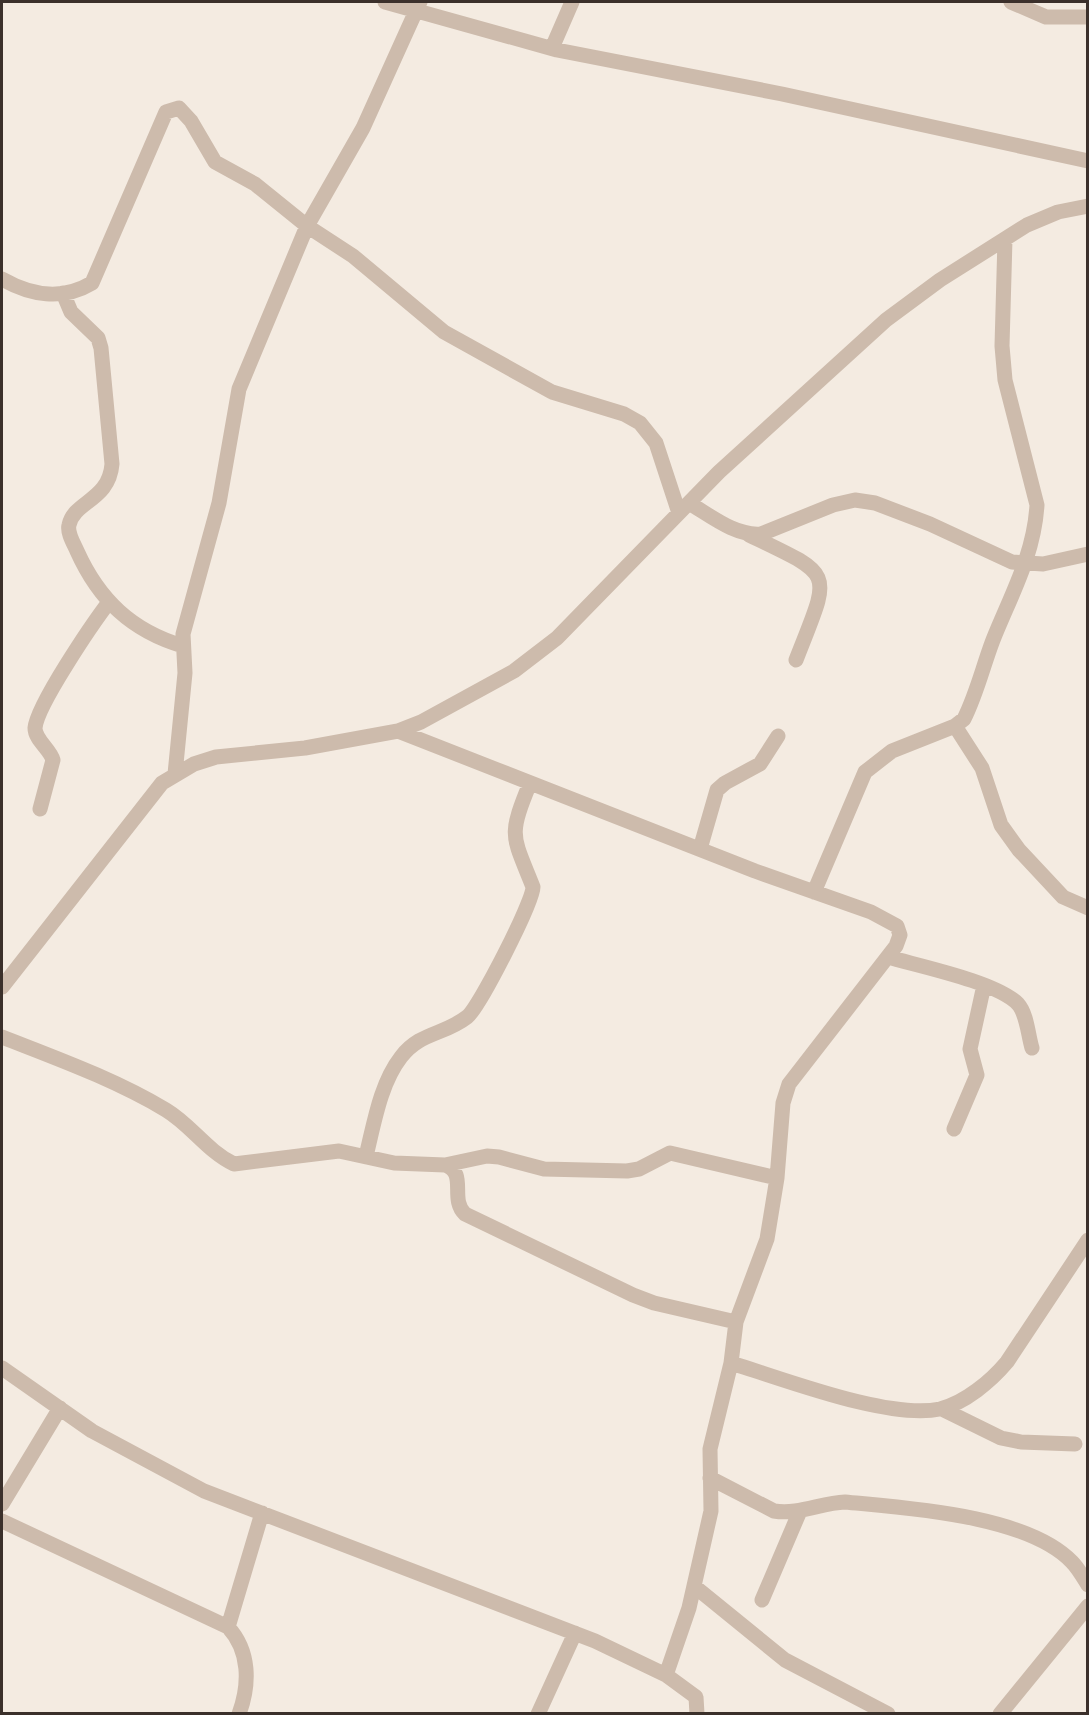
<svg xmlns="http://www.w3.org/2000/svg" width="1089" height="1715" viewBox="0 0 1089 1715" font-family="'Fira Sans',sans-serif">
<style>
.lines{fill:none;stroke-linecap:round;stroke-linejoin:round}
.minor{stroke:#cdbbac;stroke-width:15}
</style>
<rect width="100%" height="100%" fill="#f4ebe1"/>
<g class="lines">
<path class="minor" d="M385,2L557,50L782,94L1088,161
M1011,2L1046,17H1088
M552,48L572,2
M2,279C30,295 62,301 92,283L166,112L179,108L191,121L215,162L255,184L307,226L353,256L444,332L552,392L624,414L640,423L656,443L679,513
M63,293L71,312L98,338L101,348L112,464C109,501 74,501 69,525C67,533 74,544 77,551C99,600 132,631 183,646
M689,503C711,516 735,536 761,534L833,505L855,500L875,503L930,524L1012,562L1043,564L1088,554
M749,535C837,577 831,570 796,660
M955,726L982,768L1001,825L1019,850L1063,897L1088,908
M398,731L755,871L871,912L897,926L900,935L896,946L789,1084L783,1103L777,1178L767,1239L736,1322L731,1363L710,1449L711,1511L689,1608L666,1675L696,1697L697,1714
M175,774L185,673L183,634L219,503L239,389L307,226L363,128L420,2
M40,809L53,760C50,749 35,740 35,728C37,705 93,623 109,602
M700,849L717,790L725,783L760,764L778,736
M814,892L865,772L892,751L955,726L964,719C977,693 983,666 993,640C1011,595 1034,555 1037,505L1005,380L1002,346L1005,239
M888,957C919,966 997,982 1018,1004C1027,1014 1028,1035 1032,1048
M2,987L162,783L194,764L216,757L305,748L398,731L421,722L514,671L557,638L719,472L886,320L940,280L1027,225L1058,212L1088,206
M2,1037C58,1059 114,1079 166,1110C191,1125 207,1151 234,1164L339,1151L394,1163L445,1165C468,1173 449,1199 465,1214L633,1295L654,1303L736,1322
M954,1129L977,1075L970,1049L984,985
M366,1156C374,1124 380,1084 401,1057C420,1032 444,1035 467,1017C479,1008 533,902 533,887C512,834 508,837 530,783
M445,1165L487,1156L499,1157L544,1169L627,1171L639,1169L670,1153L777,1178
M731,1363C784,1379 889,1420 940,1409C965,1403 991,1381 1007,1362L1088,1240
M2,1368L92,1431L204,1491L595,1641L666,1675
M942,1409L1001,1438L1021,1442L1075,1444
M710,1478L774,1511C798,1515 821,1503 845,1502C907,1508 1027,1515 1072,1562C1078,1568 1083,1577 1088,1585
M2,1504L60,1408
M2,1521L228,1627C250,1651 250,1684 239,1714
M694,1586L785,1660L888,1714
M762,1600L800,1511
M228,1627L262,1513
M538,1714L575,1633
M1000,1714L1088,1606"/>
</g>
<rect width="1089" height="1715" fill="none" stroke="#3b302b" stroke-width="6"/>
</svg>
